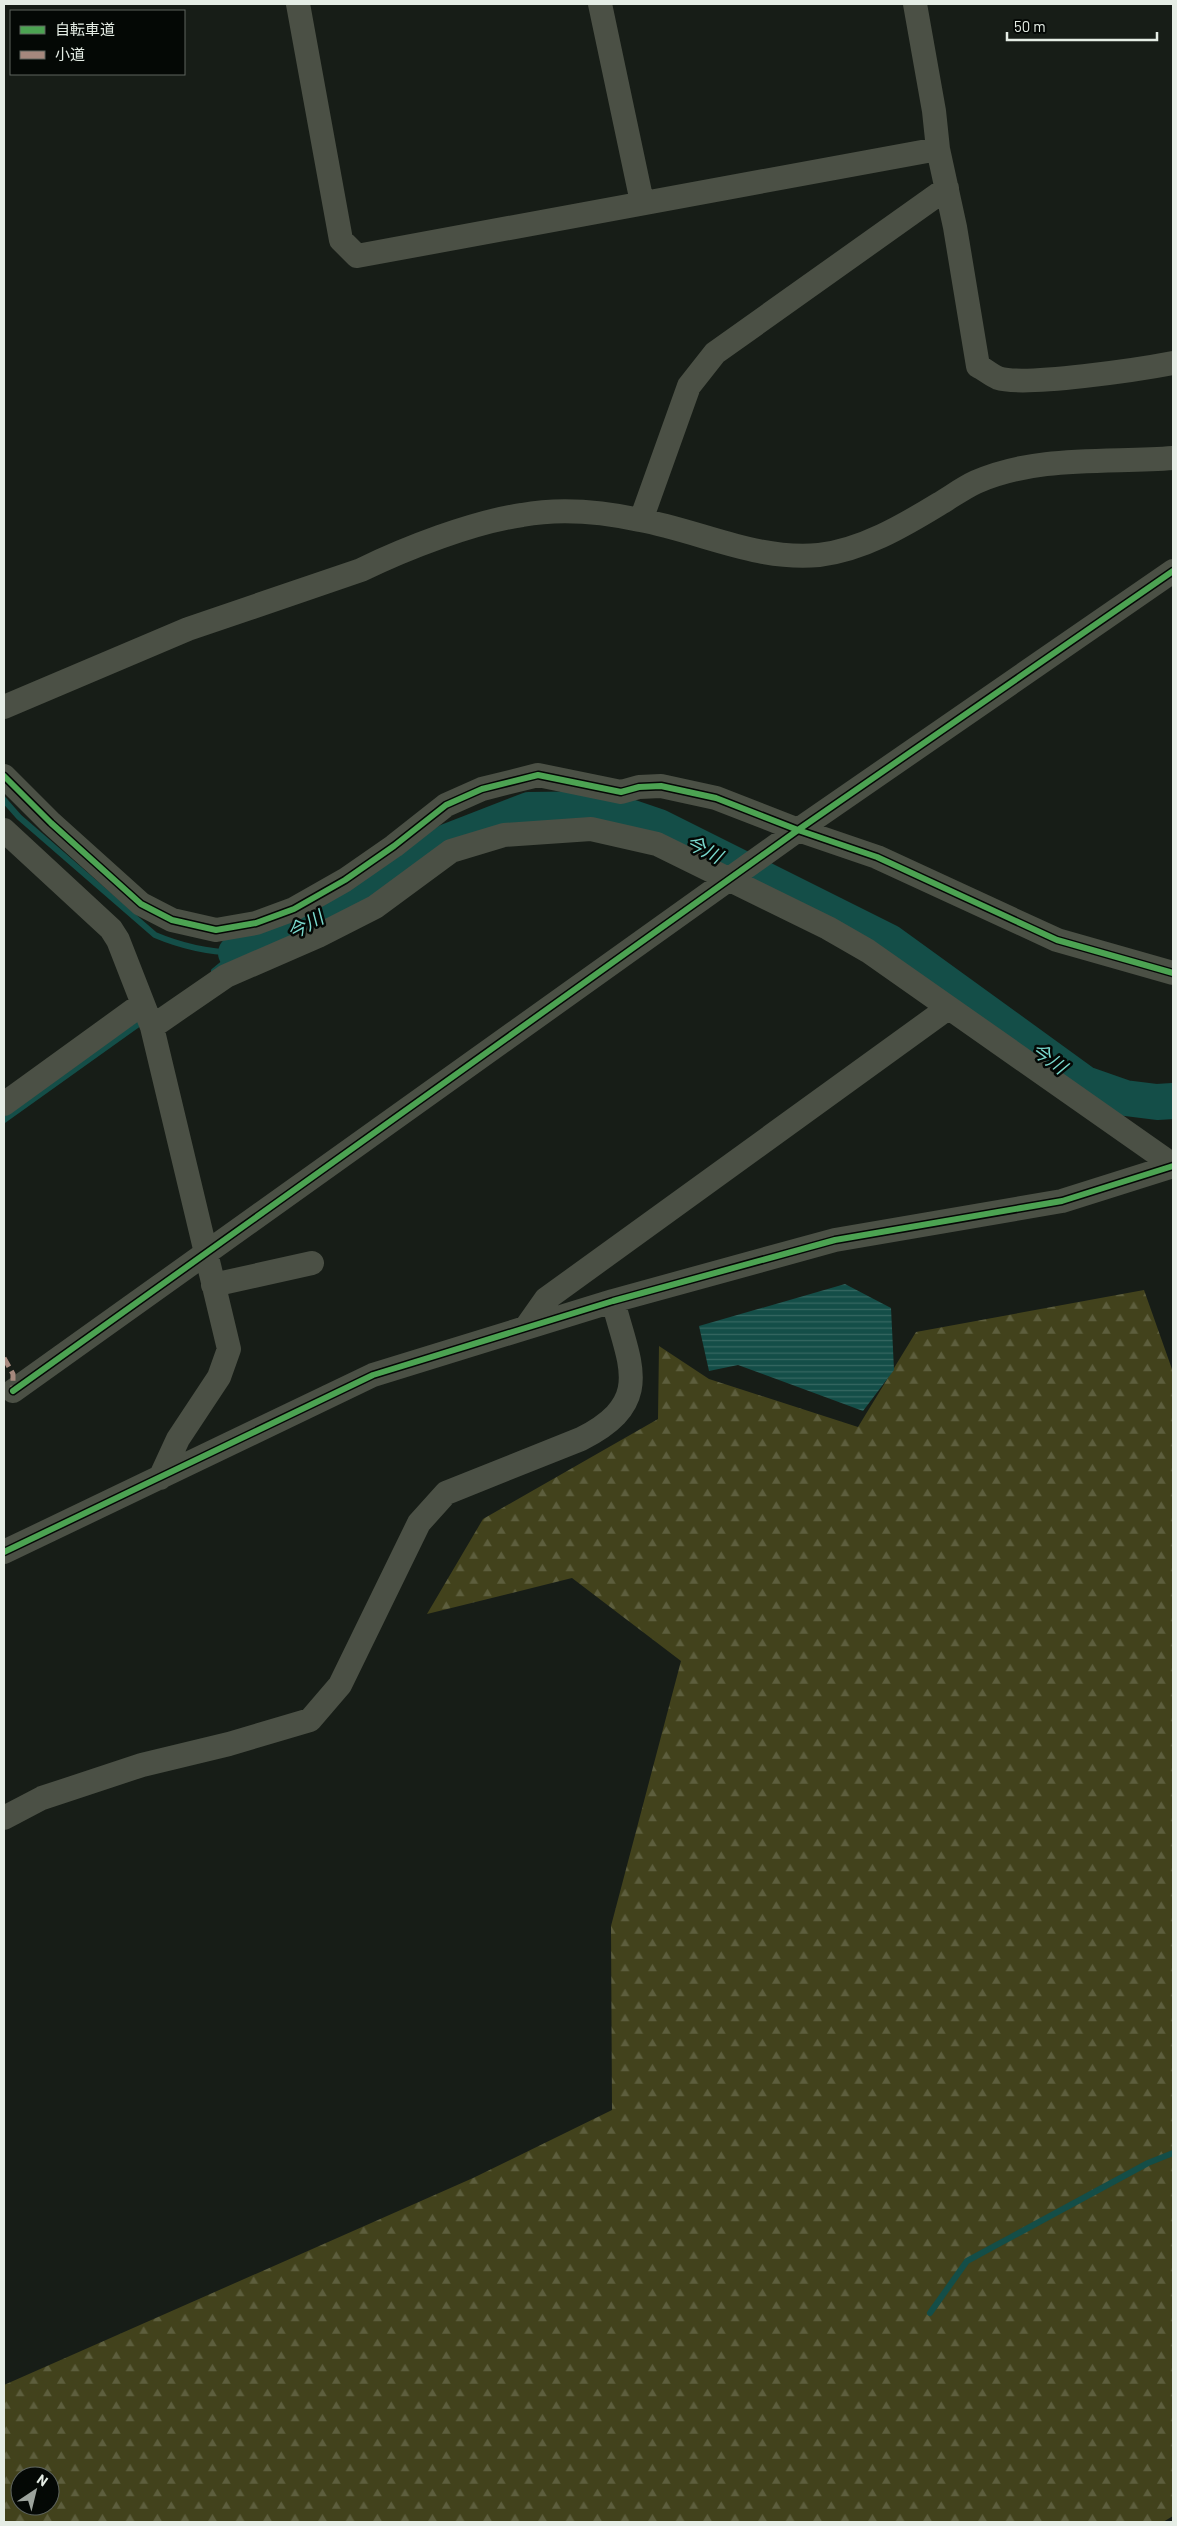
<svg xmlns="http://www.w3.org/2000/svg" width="1177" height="2526" viewBox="0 0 1177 2526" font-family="Barlow,'Noto Sans JP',sans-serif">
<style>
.forest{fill:url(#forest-firs);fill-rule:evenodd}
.water{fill:url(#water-rules)}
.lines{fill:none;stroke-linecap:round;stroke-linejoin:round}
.stream{stroke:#144e48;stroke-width:6}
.river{stroke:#144e48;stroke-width:36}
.minor{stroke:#4b5045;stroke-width:24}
.quiet{stroke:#a5887d;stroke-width:5;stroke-dasharray:10 5;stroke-linecap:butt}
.cycleway-casing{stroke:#040805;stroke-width:9}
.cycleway{stroke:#4ca352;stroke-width:6}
.labels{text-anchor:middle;stroke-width:5;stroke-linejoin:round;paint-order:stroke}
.water-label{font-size:19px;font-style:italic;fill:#7ad9ce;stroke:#040805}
</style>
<defs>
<pattern id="forest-firs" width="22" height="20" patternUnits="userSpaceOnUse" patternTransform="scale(1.25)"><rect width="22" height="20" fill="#42421c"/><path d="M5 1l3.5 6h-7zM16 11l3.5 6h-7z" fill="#5d5e3d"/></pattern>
<pattern id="water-rules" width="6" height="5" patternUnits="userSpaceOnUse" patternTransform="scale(1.25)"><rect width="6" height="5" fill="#144e48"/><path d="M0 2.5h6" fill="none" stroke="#366862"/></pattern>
</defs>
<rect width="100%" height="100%" fill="#171d17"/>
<path class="forest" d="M1144,1290L1173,1372V2516L1163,2522H4V2385L473,2178L612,2110L611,1926L681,1661L572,1578L427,1614L483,1519L658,1419L659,1346L709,1379L858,1427L916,1332ZM20,2476H50V2506H20Z"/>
<path class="water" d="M845,1284L891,1308L894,1370L863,1411L738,1365L709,1371L699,1326Z"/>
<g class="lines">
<path class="stream" d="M4,800L19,817L155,935C181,946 208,952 236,953
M214,971L236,953
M4,1120L144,1020
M930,2313L967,2261L1148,2163L1173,2153"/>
<path class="river" d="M236,953L290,935L449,841L529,810L606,809L659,827L889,942L1085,1084L1125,1098L1157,1102L1173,1101"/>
<path class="minor" d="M298,4L341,240L357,256L938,149
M600,4L642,202
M915,4L934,111L938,149L955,227L978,366C984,369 991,375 998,378C1024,387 1142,369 1173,363
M641,520L689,386L715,353L947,188
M4,707L188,629L361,570C406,548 473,522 522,515C560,508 603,512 640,520C700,531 757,561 819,555C862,550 903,526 939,504C951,497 963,488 976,482C1037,455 1109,463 1173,458
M4,776L51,823L141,904L172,920L216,930L256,923L294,909L345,880L394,846L446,805L482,789L538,775L621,792L639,787L661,786L716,798L798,830L877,857L1057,940L1173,973
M4,830L111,929L118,940L152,1027L229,1349L219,1377L178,1439L160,1478
M152,1027L226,976L318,936L375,907L451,851L504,835L591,829L657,844L828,928L868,951L1173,1165
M4,1104L142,1004
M213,1285L312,1263
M527,1326L546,1299L948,1008
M13,1391L798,830L1173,571
M4,1552L373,1375L613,1301L835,1240L1062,1201L1173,1166
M4,1818L42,1798L142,1765L229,1744L310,1720L340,1685L419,1523L446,1493L581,1439C654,1402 630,1366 613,1301"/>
<path class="quiet" d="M4,1358L13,1374V1391"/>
<defs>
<path id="cycleway" d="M4,776L51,823L141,904L172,920L216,930L256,923L294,909L345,880L394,846L446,805L482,789L538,775L621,792L639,787L661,786L716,798L798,830L877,857L1057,940L1173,973
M13,1391L798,830L1173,571
M4,1552L373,1375L613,1301L835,1240L1062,1201L1173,1166"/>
</defs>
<use href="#cycleway" class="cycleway-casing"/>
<use href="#cycleway" class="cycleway"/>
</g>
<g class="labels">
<g class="water-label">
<text transform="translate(704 849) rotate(27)" y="7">今川</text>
<text transform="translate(305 925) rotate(-29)" y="7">今川</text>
<text transform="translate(1049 1058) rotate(36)" y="7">今川</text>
</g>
</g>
<rect width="1177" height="2526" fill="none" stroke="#e5ede5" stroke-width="10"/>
<rect x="10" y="10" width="175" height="65" fill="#040805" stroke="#5e645f"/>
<rect x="20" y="26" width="25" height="8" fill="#4ca352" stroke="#5e645f"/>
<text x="55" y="35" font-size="15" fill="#e5ede5">自転車道</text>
<rect x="20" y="51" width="25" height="8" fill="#a5887d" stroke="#5e645f"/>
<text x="55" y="60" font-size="15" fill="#e5ede5">小道</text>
<g transform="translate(35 2491) rotate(35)"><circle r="24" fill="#040805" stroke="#5e645f"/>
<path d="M0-4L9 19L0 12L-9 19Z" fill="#9da49d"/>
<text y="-8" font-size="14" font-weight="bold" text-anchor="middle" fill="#e5ede5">N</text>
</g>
<path d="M1007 32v8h150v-8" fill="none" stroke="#e5ede5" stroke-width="2.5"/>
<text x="1014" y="32" font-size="15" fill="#e5ede5" stroke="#040805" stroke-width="4" paint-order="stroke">50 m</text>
</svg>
